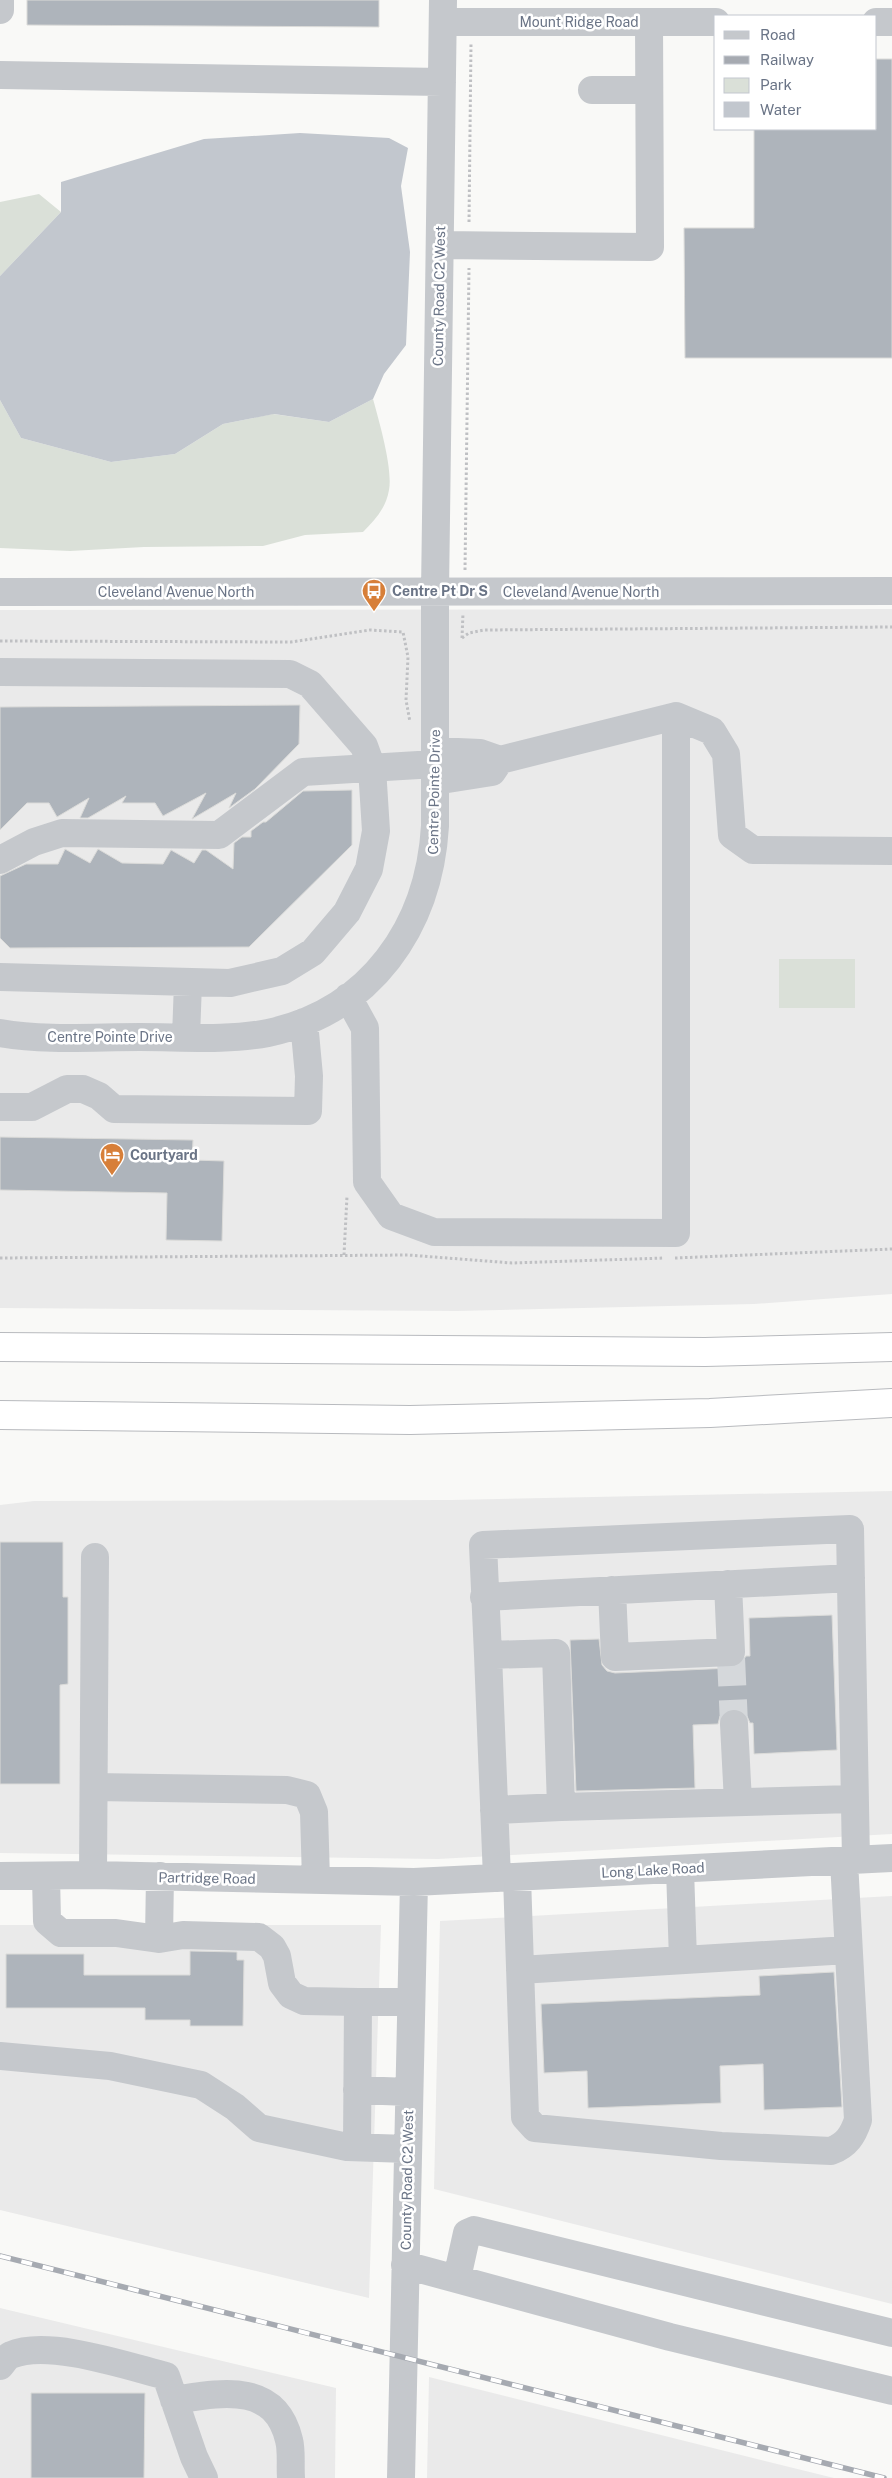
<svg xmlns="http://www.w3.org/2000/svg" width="892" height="2478" viewBox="0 0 892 2478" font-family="'Public Sans',sans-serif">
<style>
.built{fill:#eaeaea}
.green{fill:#dae0d8}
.water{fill:#c2c7ce}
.building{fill:#aeb4bb;stroke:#dbdbd9}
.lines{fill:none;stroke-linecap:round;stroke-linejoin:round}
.minor-tunnel{stroke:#d5d8db;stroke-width:28;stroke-dasharray:28 14;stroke-linecap:butt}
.highway-casing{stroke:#b8babe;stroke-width:30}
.path{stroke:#bfc0c3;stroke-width:3;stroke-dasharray:2.5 2.5;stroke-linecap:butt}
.minor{stroke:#c5c8cc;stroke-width:28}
.highway{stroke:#fff;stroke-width:28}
.rail-casing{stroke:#a6aab1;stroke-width:5.5}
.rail{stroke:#fff;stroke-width:4;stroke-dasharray:11;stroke-linecap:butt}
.labels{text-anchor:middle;stroke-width:5;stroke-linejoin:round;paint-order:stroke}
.street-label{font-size:14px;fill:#6a7486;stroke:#fff}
.poi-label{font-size:14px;font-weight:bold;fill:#6a7486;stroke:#fff;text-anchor:start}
</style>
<rect width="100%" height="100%" fill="#f9f9f7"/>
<path class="built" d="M892,609V1294L754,1304L457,1311L0,1308V610Z
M892,1491V1834L438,1859L0,1853V1505L34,1501L451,1500Z
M892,1896V2304L434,2189L440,1921Z
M0,1925H381L369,2298L0,2210Z
M0,2308L336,2388L335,2478H0Z
M429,2377L765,2461L834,2478H427Z"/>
<path class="green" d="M39,194L61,212L0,276V202Z
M373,399C379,421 393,469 389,490C386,508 375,520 363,532L305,535L263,546L144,547L70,551L0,548V400L21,438L111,462L175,454L223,424L273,414L329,422Z
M779,959H855V1008H779Z"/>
<path class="water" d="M300,133L389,138L408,148L401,186L410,252L406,345L384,374L373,399L329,422L274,414L223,424L175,454L111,462L21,438L0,400V276L61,212V182L204,139Z"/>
<path class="building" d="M27,0H379V27L27,25Z
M876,59H892V358H685L684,228H754V129H876Z
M300,705L299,744L255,789L229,808L236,793L192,819L206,793L163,816L155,803H122L126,796L88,818H80L89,798L57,817L49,803H27L0,830V707Z
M352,790V845L249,947L10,948L0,938V876L26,864H58L65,849L90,863L98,849L122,863L163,864L171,850L194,863L202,850H206L233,869L234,843L242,837H251V831L263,822H266L303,791Z
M0,1137L193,1140L192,1160L224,1161L222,1241L166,1240L167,1193L0,1190Z
M0,1542H63V1597H68V1684L60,1685V1784H0Z
M832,1615L837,1750L754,1754L753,1723H750L747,1716L742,1710L733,1708L725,1711L720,1716L718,1724L693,1725L695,1788L576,1791L570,1640L599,1639L602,1665L607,1671L615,1673L732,1668L740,1665L746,1656H750L749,1618Z
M190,1951L237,1952V1960H244L243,2026H190V2020H145V2008H6V1954H84V1975H190Z
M834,1972L842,2107L764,2110L763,2064L720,2066L721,2103L588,2108L587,2071L544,2073L541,2004L760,1995L759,1976Z
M31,2393H145L144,2478H31Z"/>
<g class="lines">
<path class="minor-tunnel" d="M731,1658L734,1724"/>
<defs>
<path id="highway" d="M0,1347L705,1352L892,1347
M0,1415L410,1420L710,1413L892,1403"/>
</defs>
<use href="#highway" class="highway-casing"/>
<path class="path" d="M469,222L471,43
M465,570L469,268
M462,638L463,613
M462,638L469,633L484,630L892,627
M0,641L291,642L370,630L403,632L408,657L406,700L410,722
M344,1255L347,1196
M0,1258L408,1255L512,1263L664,1258
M675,1258L892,1249"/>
<path class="minor" d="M0,10V0
M443,22H716
M876,22H892
M0,75L442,82
M592,90H649
M440,245L650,247L649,22
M0,592L892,591
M0,672L290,674L310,684L364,746L372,768L376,831L369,869L347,912L313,952L282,971L230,983L0,977
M676,716L712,731L726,754L732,835L753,850L892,851
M435,781L492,772L500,760
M0,860L34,842L62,833L219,835L303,772L435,764
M348,997L365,1028L367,1182L391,1216L434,1232L676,1233V716L500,760L480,753L435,751
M0,1033C45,1041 94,1037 140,1037C182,1037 227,1041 268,1033C371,1011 429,927 435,826V592L443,0
M186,1037L188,983
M0,1107H32L67,1089H83L99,1096L114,1109L308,1111L309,1076L304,1022
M612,1590L615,1657L731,1652L728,1584
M484,1597L851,1578
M488,1655L483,1545L850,1529L856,1860
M734,1724L738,1802
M94,1787L287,1790L307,1795L314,1812L316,1880
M561,1807L853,1799
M494,1810L561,1807L556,1653L488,1655L497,1878
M680,1869L683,1960
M93,1875L95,1557
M0,1876L93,1875L414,1882L892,1858
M46,1876L47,1921L61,1933H116L159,1939L183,1935L259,1937L272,1947L277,1956L282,1983L291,1995L304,2001L358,2002
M517,1877L525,2117L535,2128L721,2146L831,2151C847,2145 853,2135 858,2120L844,1861
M159,1939L160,1876
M520,1970L848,1950
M0,2056L110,2066L201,2085L235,2107L259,2128L347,2147L408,2149
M357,2090L409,2092
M357,2147L358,2002H411
M405,2265L670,2337L892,2391
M457,2278L467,2233L474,2230L892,2333
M0,2366C3,2363 6,2357 11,2355C48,2339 127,2366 166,2376L194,2457L204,2478
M174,2400C220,2393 275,2381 289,2440C292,2451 290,2466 291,2478
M401,2478L414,1882"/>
<use href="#highway" class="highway"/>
<defs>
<path id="rail" d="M0,2256L884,2478"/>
</defs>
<use href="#rail" class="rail-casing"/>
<use href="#rail" class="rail"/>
</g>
<defs>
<symbol id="bus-pin" viewBox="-11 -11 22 30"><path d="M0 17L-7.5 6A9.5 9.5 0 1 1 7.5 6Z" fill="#d77f39" stroke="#fff"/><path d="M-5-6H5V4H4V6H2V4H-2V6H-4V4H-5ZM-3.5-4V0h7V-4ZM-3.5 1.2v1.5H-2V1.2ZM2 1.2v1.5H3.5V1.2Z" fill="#fff"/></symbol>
<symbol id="hotel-pin" viewBox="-11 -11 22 30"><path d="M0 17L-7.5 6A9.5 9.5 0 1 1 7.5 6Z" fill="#d77f39" stroke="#fff"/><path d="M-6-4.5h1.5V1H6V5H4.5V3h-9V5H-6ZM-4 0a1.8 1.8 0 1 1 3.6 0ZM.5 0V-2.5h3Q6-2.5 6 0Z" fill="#fff"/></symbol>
</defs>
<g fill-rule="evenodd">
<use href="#bus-pin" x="360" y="577" width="28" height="38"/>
<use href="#hotel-pin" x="98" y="1141" width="28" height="38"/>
</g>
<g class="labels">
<g class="street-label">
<text x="579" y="27">Mount Ridge Road</text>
<text transform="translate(439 296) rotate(-89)" y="5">County Road C2 West</text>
<text x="176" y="597">Cleveland Avenue North</text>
<text x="581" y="597">Cleveland Avenue North</text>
<text transform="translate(434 792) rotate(-89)" y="5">Centre Pointe Drive</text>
<text x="110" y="1042">Centre Pointe Drive</text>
<text transform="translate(653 1870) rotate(-3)" y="5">Long Lake Road</text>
<text transform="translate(207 1878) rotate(1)" y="5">Partridge Road</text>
<text transform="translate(407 2180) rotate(-89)" y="5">County Road C2 West</text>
</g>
<g class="poi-label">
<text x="392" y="596">Centre Pt Dr S</text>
<text x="130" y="1160">Courtyard</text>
</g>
</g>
<rect x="714" y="15" width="162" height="115" fill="#ffffff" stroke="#c3c7cf"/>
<rect x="724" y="31" width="25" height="8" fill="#c5c8cc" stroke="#c3c7cf"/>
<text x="760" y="40" font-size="15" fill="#6a7486">Road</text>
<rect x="724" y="56" width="25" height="8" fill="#a6aab1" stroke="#c3c7cf"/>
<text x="760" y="65" font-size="15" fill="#6a7486">Railway</text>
<rect x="724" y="78" width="25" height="15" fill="#dae0d8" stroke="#c3c7cf"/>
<text x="760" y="90" font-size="15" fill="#6a7486">Park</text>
<rect x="724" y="102" width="25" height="15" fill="#c2c7ce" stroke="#c3c7cf"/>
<text x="760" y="115" font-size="15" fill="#6a7486">Water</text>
</svg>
